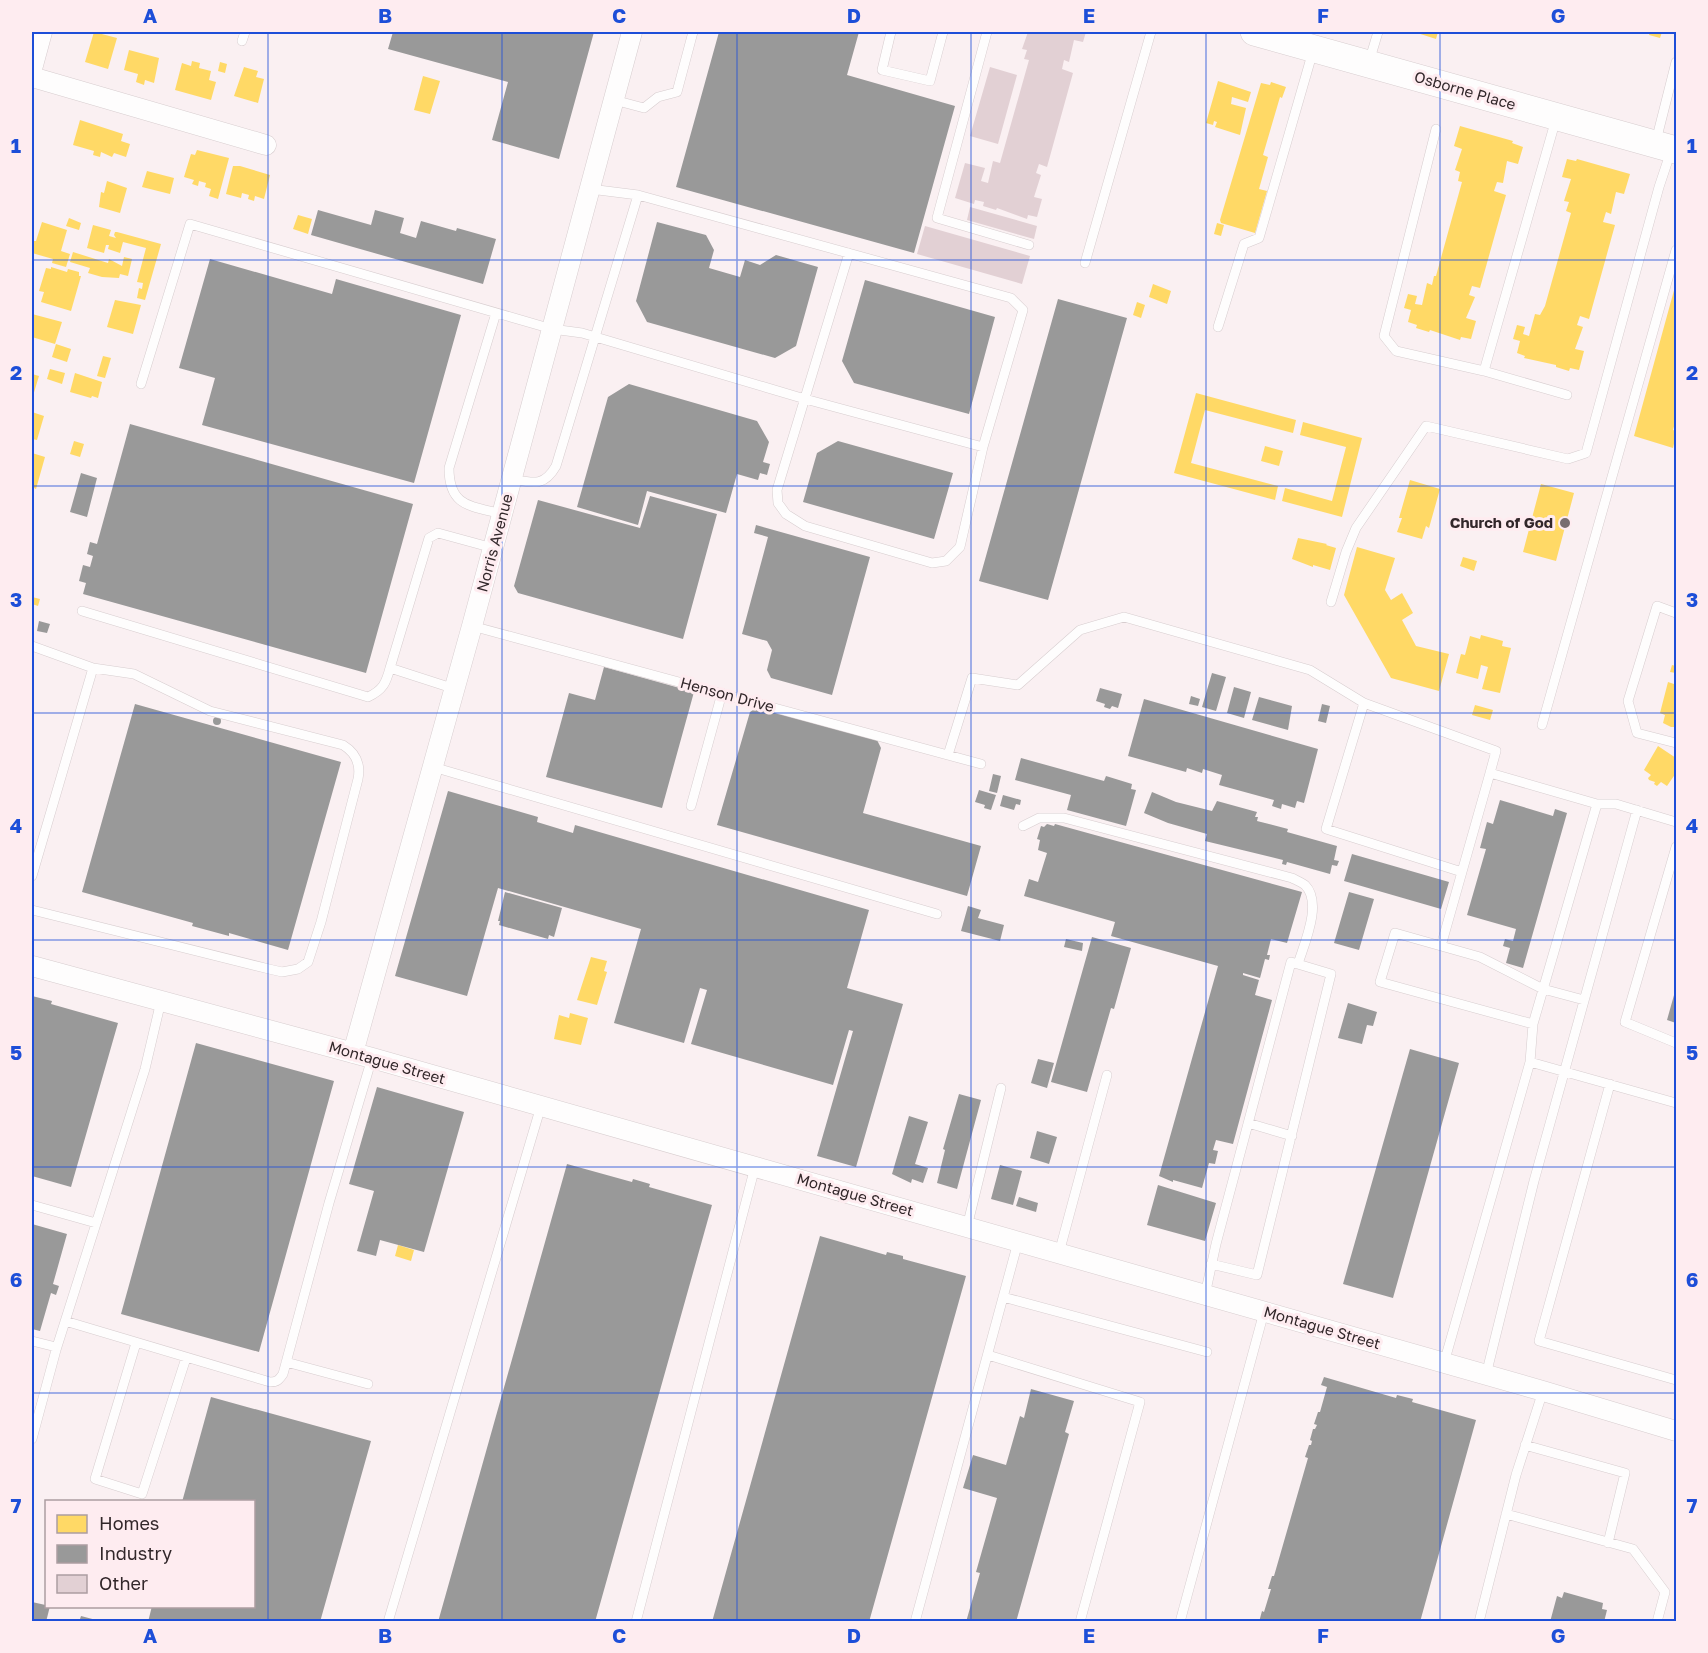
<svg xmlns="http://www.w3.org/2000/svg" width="1708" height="1653" viewBox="0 0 1708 1653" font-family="'Golos Text',sans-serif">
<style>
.homes{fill:#ffd966}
.industry{fill:#999}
.building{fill:#e2d0d4}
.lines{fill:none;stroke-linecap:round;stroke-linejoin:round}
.lane-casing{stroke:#d7cdcf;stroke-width:10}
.street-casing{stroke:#d7cdcf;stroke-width:21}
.secondary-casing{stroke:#d7cdcf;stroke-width:28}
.lane{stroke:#fefdfd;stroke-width:9}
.street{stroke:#fefdfd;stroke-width:20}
.secondary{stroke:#fefdfd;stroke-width:27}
.grid{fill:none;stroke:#1d4ed8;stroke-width:1.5;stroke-opacity:0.55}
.poi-dot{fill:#786d70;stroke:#feecf0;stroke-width:2}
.labels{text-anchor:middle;stroke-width:6;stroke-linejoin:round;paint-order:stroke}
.street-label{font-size:15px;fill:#32272a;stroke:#feecf0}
.poi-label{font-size:15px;font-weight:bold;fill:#32272a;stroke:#feecf0;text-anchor:end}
.neatline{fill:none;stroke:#1d4ed8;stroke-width:2}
.grid-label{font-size:20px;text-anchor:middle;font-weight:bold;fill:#1d4ed8}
</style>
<rect width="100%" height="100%" fill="#faf0f2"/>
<path class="homes" d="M94,32L117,38L108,69L85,62Z
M1414,32H1438L1436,39Z
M1650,32H1662L1660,38L1649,35Z
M129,50L159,58L154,83L145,80L144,85L136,82L138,74L124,70Z
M192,61L200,63L199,68L211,71L209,80L216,82L211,100L175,90L182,63L191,66Z
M220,62L227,64L225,73L218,71Z
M244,67L258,71L256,77L264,79L258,103L234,96Z
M423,76L440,81L430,114L414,110Z
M1218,81L1251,92L1248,102L1232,97L1231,104L1246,108L1240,135L1215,127L1217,122L1214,121L1213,125L1206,123Z
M1271,82L1286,87L1282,98L1280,97L1263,155L1268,157L1259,189L1267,191L1255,233L1221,223L1220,220L1261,83L1270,85Z
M80,120L123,134L121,141L130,144L126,157L114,153L112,157L101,152L100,157L93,155L94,151L73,145Z
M1460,126L1513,141L1512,143L1523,147L1518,164L1507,161L1503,183L1497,182L1494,191L1506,195L1480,288L1472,286L1469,295L1475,297L1466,318L1476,321L1471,339L1461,337L1460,340L1430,330L1429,332L1416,328L1417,325L1408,322L1411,310L1404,308L1408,294L1417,296L1415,304L1422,305L1427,283L1432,285L1434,276H1436L1462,182L1458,181L1460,172L1455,170L1462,149L1454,146Z
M197,150L229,158L218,199L209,196L211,189L205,187L206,183L199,181L198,186L192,184L194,180L184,177L191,154L195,155Z
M1567,159L1576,161L1577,159L1630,174L1624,194L1616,192L1611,214L1606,212L1603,222L1615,225L1589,319L1580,316L1577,325L1583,327L1575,349L1584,351L1579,370L1570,368L1569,371L1556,367V365L1524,358L1525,356L1517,353L1520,341L1513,339L1517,325L1525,327L1523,334L1529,336L1535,314L1540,315L1545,306L1571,213L1566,211L1569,202L1564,201L1571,179L1562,177Z
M233,166H240L270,175L264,199L255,196L254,201L248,199L249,195L242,193L241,198L226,194Z
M147,171L174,178L170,194L142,187Z
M107,181L127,188L120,213L99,207L101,192L104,193Z
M298,215L312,219L308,234L293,229Z
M69,218L81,223L79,230L66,226Z
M42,222L67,230L61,251L70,254L66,267L52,263L53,259L32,253L34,246L32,245L34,241H36Z
M1217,223L1224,225L1221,236L1214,234Z
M93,225L111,230L109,236L116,238L114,235L115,232H117L161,244L145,300L137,298L139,288L142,289L143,283L137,282L146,248L123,242L120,253L108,249L109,245H106L104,253L87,248Z
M73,252L108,263L109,259L122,266L124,257L132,259L128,276L120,274L119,278L102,277L88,273L90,268L70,262Z
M51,267L67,272L68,269L79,272V276H81L71,311L41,302L44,292L39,291L46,268L51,269Z
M1676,283V419L1673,430L1676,431V435L1673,448L1634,436Z
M1153,284L1171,291L1167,304L1149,297Z
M115,300L141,305L133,334L107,327Z
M1137,302L1145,305L1141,318L1133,315Z
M32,314L62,322L55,344L32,337Z
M56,344L71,349L67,362L52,357Z
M103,356L111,358L105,378L97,376Z
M50,369L65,373L62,384L47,379Z
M75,373L102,382L98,398L92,396L91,398L70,392Z
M32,374L39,376L32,399Z
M1196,393L1296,420L1293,433L1205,410L1191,463L1278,486L1275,500L1174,473Z
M32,412L44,416L37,440L32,439Z
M1303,422L1362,438L1342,517L1282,501L1285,488L1332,501L1346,447L1300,435Z
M74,441L84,444L80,457L70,454Z
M1265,446L1283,451L1279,466L1261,461Z
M32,453L45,457L36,489L32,487Z
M1410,480L1440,489L1429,528L1426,526L1422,539L1397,532L1402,518H1399Z
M1541,484L1574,493L1556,561L1523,552Z
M1298,538L1327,544L1326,545L1336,548L1330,570L1313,565V567L1292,559Z
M1357,547L1395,558L1385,590L1391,600L1402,593L1413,613L1402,620L1416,646L1449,654L1439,691L1391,678L1344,595Z
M1463,557L1477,561L1474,571L1460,566Z
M32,597L40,599L38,606L32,604Z
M1481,635L1503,641L1502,646L1511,648L1500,693L1482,689L1488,667L1481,665L1478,679L1456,673L1461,654L1465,655L1470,636L1480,639Z
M1672,665L1676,666V673L1670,672Z
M1676,677V719L1674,727H1671L1663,723L1665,715L1660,713L1668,682L1674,684Z
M1475,705L1493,710L1490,720L1472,715Z
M1658,746L1676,758V773L1667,786L1661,782L1657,786L1654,784L1655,782L1649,780L1648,778L1651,775L1644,770Z
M591,957L607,961L604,971L607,972L597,1005L577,1000Z
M570,1013L588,1018L581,1045L554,1039L559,1015L569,1018Z
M398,1245L414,1250L411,1261L395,1256Z"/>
<path class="industry" d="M393,32H594L559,159L492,140L508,82L388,49Z
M719,32H859L847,75L955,106L914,253L676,187Z
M318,210L371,225L375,210L404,218L400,233L416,238L421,221L456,231L457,228L496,239L483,284L311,235Z
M657,222L706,235L714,250L709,268L740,277L745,260L760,265L776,255L818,267L796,346L775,358L647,322L636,301Z
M210,259L332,294L336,279L461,315L414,483L202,425L215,378L179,368Z
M865,280L995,317L969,414L854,383L842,361Z
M1058,299L1127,318L1048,600L979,581Z
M629,384L757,421L769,442L763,462L770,464L767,475L760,473L758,480L737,474L726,513L647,491L638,525L577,507L608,397Z
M130,424L413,504L366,673L83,594L86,583L79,581L83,565L90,567L93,556L87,554L90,542L97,544Z
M838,441L953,473L934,539L803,502L817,453Z
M81,473L97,478L87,517L70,512Z
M650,496L717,514L683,639L518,593L514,586L538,500L640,528Z
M756,525L870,557L832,695L771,678L767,670L772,650L767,641L742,634L768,537L754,533Z
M39,621L50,624L47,633L37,631Z
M604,667L694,692L662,808L546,777L569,693L595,700Z
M1212,673L1226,677L1216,711L1202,707Z
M1234,687L1251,692L1244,718L1227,713Z
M1100,688L1122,694L1118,708L1112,706L1110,709L1104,707L1105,704L1096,701Z
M1191,696L1200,699L1198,706L1189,704Z
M1259,697L1292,706L1288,730L1252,720Z
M1144,699L1318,749L1304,803L1297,801L1295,808L1282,804L1281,809L1272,806L1274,800L1219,785L1222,775L1203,769L1202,773L1187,768L1186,772L1128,756Z
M135,704L341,762L288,950L229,933V936L192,926L193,923L82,892Z
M1322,704L1330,706L1326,723L1318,721Z
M759,706L877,740L881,748L863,813L981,846L967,896L717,825L750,712Z
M213 721a4 4 0 1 1 8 0a4 4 0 1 1-8 0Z
M1021,758L1104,781L1106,776L1132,784L1131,789L1136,790L1126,826L1067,810L1071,795L1015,780Z
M993,774L1001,776L997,793L989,791Z
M979,790L996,795L991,810L984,808L985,805L975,802Z
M448,791L538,817L537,822L573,833L575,825L869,910L847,988L903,1004L856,1167L817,1156L853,1031L849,1030L833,1085L691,1044L707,990L700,988L684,1043L614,1023L641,929L498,888L467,996L395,976Z
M1152,792L1176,802L1212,811L1217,801L1257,812L1255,817H1258L1257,821L1288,829L1287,832L1337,846L1334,860L1339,861L1337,866L1332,865L1330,874L1287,862L1286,865L1282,864L1283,860L1205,841L1207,834L1168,823L1144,813Z
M1003,795L1021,800L1020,805L1016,804L1014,810L1000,806Z
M1500,800L1553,816L1555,809L1567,813L1523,968L1506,963L1510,948L1503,946L1505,939L1513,941L1516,929L1467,915L1486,849L1480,848L1487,822L1493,824Z
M1047,824L1054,826L1055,824L1302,892L1287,943L1271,939L1267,955H1270L1269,960L1265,959L1260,978L1243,973V975L1259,980L1255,995L1272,1000L1233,1144L1216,1140L1213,1150L1218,1151L1215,1164L1209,1163L1202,1188L1173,1180V1182L1159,1176L1218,966L1111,936L1115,922L1024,896L1029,879L1038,882L1047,853L1038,850L1040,840L1037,839L1041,826L1044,827Z
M1352,854L1449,882L1441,909L1344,881Z
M505,892L562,908L554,937L549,935L548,939L499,925L500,921H498Z
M1349,892L1374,899L1359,950L1334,943Z
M968,906L981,910L978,918L1004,925L1000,941L961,931Z
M1092,937L1131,948L1114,1009L1111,1008L1087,1092L1051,1082Z
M1066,939L1083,943L1082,951L1064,947Z
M1676,988V1023L1667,1020Z
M32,996L52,1001L51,1004L118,1023L71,1187L32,1176Z
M1348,1003L1377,1012L1373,1026L1367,1025L1362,1044L1338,1038Z
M196,1043L334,1081L259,1352L121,1314Z
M1410,1049L1459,1063L1393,1298L1343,1284Z
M1038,1059L1054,1063L1047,1088L1031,1083Z
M377,1087L464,1112L424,1252L380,1240L376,1256L357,1251L374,1191L349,1184Z
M959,1094L981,1100L957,1189L937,1183L945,1150L943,1149Z
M909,1116L928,1122L915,1164L928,1168L923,1183L912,1179L911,1183L892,1174Z
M1037,1131L1057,1137L1049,1164L1030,1158Z
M567,1164L632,1182L633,1179L650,1184L649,1187L712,1205L595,1622H438Z
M1000,1165L1022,1171L1013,1205L991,1199Z
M1158,1185L1216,1203L1205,1241L1147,1225Z
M1019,1197L1038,1203L1036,1212L1016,1206Z
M32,1224L67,1234L53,1284L59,1286L56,1295L51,1293L40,1331L32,1329Z
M820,1236L886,1255L887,1252L903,1256V1259L966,1276L869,1622H712Z
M1324,1377L1396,1398L1397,1395L1413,1399L1412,1402L1476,1420L1420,1622H1259L1262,1611L1264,1612L1271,1589H1268L1272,1576H1274L1308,1458L1305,1457L1309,1445H1311L1312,1441L1310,1440L1313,1429H1315L1317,1425L1314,1424L1318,1412H1320L1327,1387L1321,1385Z
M1031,1389L1074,1401L1065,1432L1069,1434L1016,1622H966L980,1573L976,1572L997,1498L963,1488L973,1455L1006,1465L1020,1416L1024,1418Z
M211,1397L371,1441L320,1622H148L152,1606H254V1502H182Z
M1564,1592L1603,1603L1602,1609L1607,1610L1604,1622H1550L1557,1596L1562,1598Z
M32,1602L50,1606L46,1622H32Z
M81,1616L100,1621V1622H79Z"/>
<path class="building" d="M1028,32H1086L1083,42L1074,40L1069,62L1064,60L1062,69L1073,73L1047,167L1039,164L1036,173L1041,175L1034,197L1042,199L1037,217L1028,215L1027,219L997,208L996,210L983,206L984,202L975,200L974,204L955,198L965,163L985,168L981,181L988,183L993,161L1000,163L1029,60L1024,59L1027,50L1022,49Z
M990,67L1017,75L998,144L970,136Z
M970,207L1037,226L1034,239L967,220Z
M925,226L1030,256L1022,284L917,254Z"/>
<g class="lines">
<defs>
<path id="lane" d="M891,32L882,70L930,81L943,32
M987,32L937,218L1029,245
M242,41L245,32
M1369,62L1378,32
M614,100L644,108L658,97L677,92L693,32
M1436,129L1384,336L1396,351L1484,371L1556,119
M1656,141L1676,62
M590,189L638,195L1011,298L1023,310L983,447L960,547L946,561L932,563L805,526L786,514L778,503L777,490L849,253
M1085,263L1151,32
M496,313L449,468C449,507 471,506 502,514
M1218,327L1244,244L1259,238L1313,51
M1484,371L1567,395
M141,384L190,224L552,329L582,333L805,399L983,447
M512,479C533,483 544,487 556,466L638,195
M1331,602L1346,552L1356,528L1426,426L1568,459L1586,453L1659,187L1671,151
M82,611L368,697C383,690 386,683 390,668
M1676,613L1657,606L1628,701L1637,733L1676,743
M472,626L981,764
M32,646L93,668
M455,689L390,668L429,538L438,533L493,548
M1364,703L1326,829L1462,872
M1542,725L1676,250
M948,755L972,678L1018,685L1080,630L1124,617L1310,670L1364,703L1496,751L1490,773L1597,804H1616L1676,822
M433,767L937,914
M691,806L722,693
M1023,826L1039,818H1064L1292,878C1296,880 1301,882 1305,885C1323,903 1304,944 1298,964
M1676,847L1625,1022L1676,1043
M32,876L93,668L134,674L210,711L343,745C356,753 361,764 358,779L321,922L308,962L298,969L282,972L269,969L32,910
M1441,946L1490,773
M1533,1024L1380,982L1395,933L1480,957L1543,989L1584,1000
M1530,1062L1676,1103
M1610,1084L1539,1341L1676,1380
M1248,1123L1292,1136
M32,1205L96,1223
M967,1227L1001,1088
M1059,1253L1107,1075
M1205,1295L1216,1244L1291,962L1331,974L1257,1275L1211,1264
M1003,1297L1207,1352
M65,1321L270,1382C277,1382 279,1380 283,1374L329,1203L372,1058
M32,1341L56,1347
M136,1343L95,1479L142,1494L186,1358
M988,1355L1140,1402L1080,1622
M286,1362L368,1384
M1444,1363L1530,1062L1533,1024L1597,804
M1486,1375L1534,1181L1637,810
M32,1439L56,1350L145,1069L161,1001
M1525,1445L1625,1473L1608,1543
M1506,1514L1633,1549L1665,1592L1657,1622
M388,1622L541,1106
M636,1622L755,1167
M915,1622L1018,1242
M1180,1622L1264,1312
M1479,1622L1516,1475L1543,1391"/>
<path id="street" d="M32,69L42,32
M32,77L266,145
M32,966L372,1058L1543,1391L1676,1431
M353,1053L472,626L632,32"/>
<path id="secondary" d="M1254,32L1676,150"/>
</defs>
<use href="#lane" class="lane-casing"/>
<use href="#street" class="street-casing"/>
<use href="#secondary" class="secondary-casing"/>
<use href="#lane" class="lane"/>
<use href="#street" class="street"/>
<use href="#secondary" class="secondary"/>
</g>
<path class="grid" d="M268,32V1622M502,32V1622M737,32V1622M971,32V1622M1206,32V1622M1440,32V1622M32,260H1676M32,486H1676M32,713H1676M32,940H1676M32,1167H1676M32,1393H1676"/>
<circle class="poi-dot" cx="1565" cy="523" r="6"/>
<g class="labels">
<g class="street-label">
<text transform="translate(1465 91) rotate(16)" y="5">Osborne Place</text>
<text transform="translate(495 543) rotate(-75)" y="5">Norris Avenue</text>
<text transform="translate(727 695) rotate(15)" y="5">Henson Drive</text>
<text transform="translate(387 1063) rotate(16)" y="5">Montague Street</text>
<text transform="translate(855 1195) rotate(16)" y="5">Montague Street</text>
<text transform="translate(1322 1328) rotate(16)" y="5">Montague Street</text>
</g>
<g class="poi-label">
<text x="1553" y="528">Church of God</text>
</g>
</g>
<rect width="1708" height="1653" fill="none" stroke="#feecf0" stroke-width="66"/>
<rect x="45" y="1500" width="210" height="108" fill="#feecf0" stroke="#ac9da1" stroke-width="1.5"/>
<rect x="57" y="1515" width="30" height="18" fill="#ffd966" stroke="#ac9da1" stroke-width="1.5"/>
<text x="99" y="1530" font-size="18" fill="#32272a">Homes</text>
<rect x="57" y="1545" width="30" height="18" fill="#999999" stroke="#ac9da1" stroke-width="1.5"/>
<text x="99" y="1560" font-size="18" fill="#32272a">Industry</text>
<rect x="57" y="1575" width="30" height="18" fill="#e2d0d4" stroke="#ac9da1" stroke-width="1.5"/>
<text x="99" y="1590" font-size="18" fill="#32272a">Other</text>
<rect x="33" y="33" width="1642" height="1587" class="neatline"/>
<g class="grid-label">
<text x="150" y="23">A</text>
<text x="385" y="23">B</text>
<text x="619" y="23">C</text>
<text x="854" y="23">D</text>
<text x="1089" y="23">E</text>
<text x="1323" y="23">F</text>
<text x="1558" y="23">G</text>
<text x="16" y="153">1</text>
<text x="1692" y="153">1</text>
<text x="16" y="380">2</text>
<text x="1692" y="380">2</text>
<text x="16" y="607">3</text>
<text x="1692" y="607">3</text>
<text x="16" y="833">4</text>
<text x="1692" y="833">4</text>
<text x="16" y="1060">5</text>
<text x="1692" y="1060">5</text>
<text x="16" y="1287">6</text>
<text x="1692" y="1287">6</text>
<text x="16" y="1513">7</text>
<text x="1692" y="1513">7</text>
<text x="150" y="1643">A</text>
<text x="385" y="1643">B</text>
<text x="619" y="1643">C</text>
<text x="854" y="1643">D</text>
<text x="1089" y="1643">E</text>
<text x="1323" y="1643">F</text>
<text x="1558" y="1643">G</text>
</g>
</svg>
